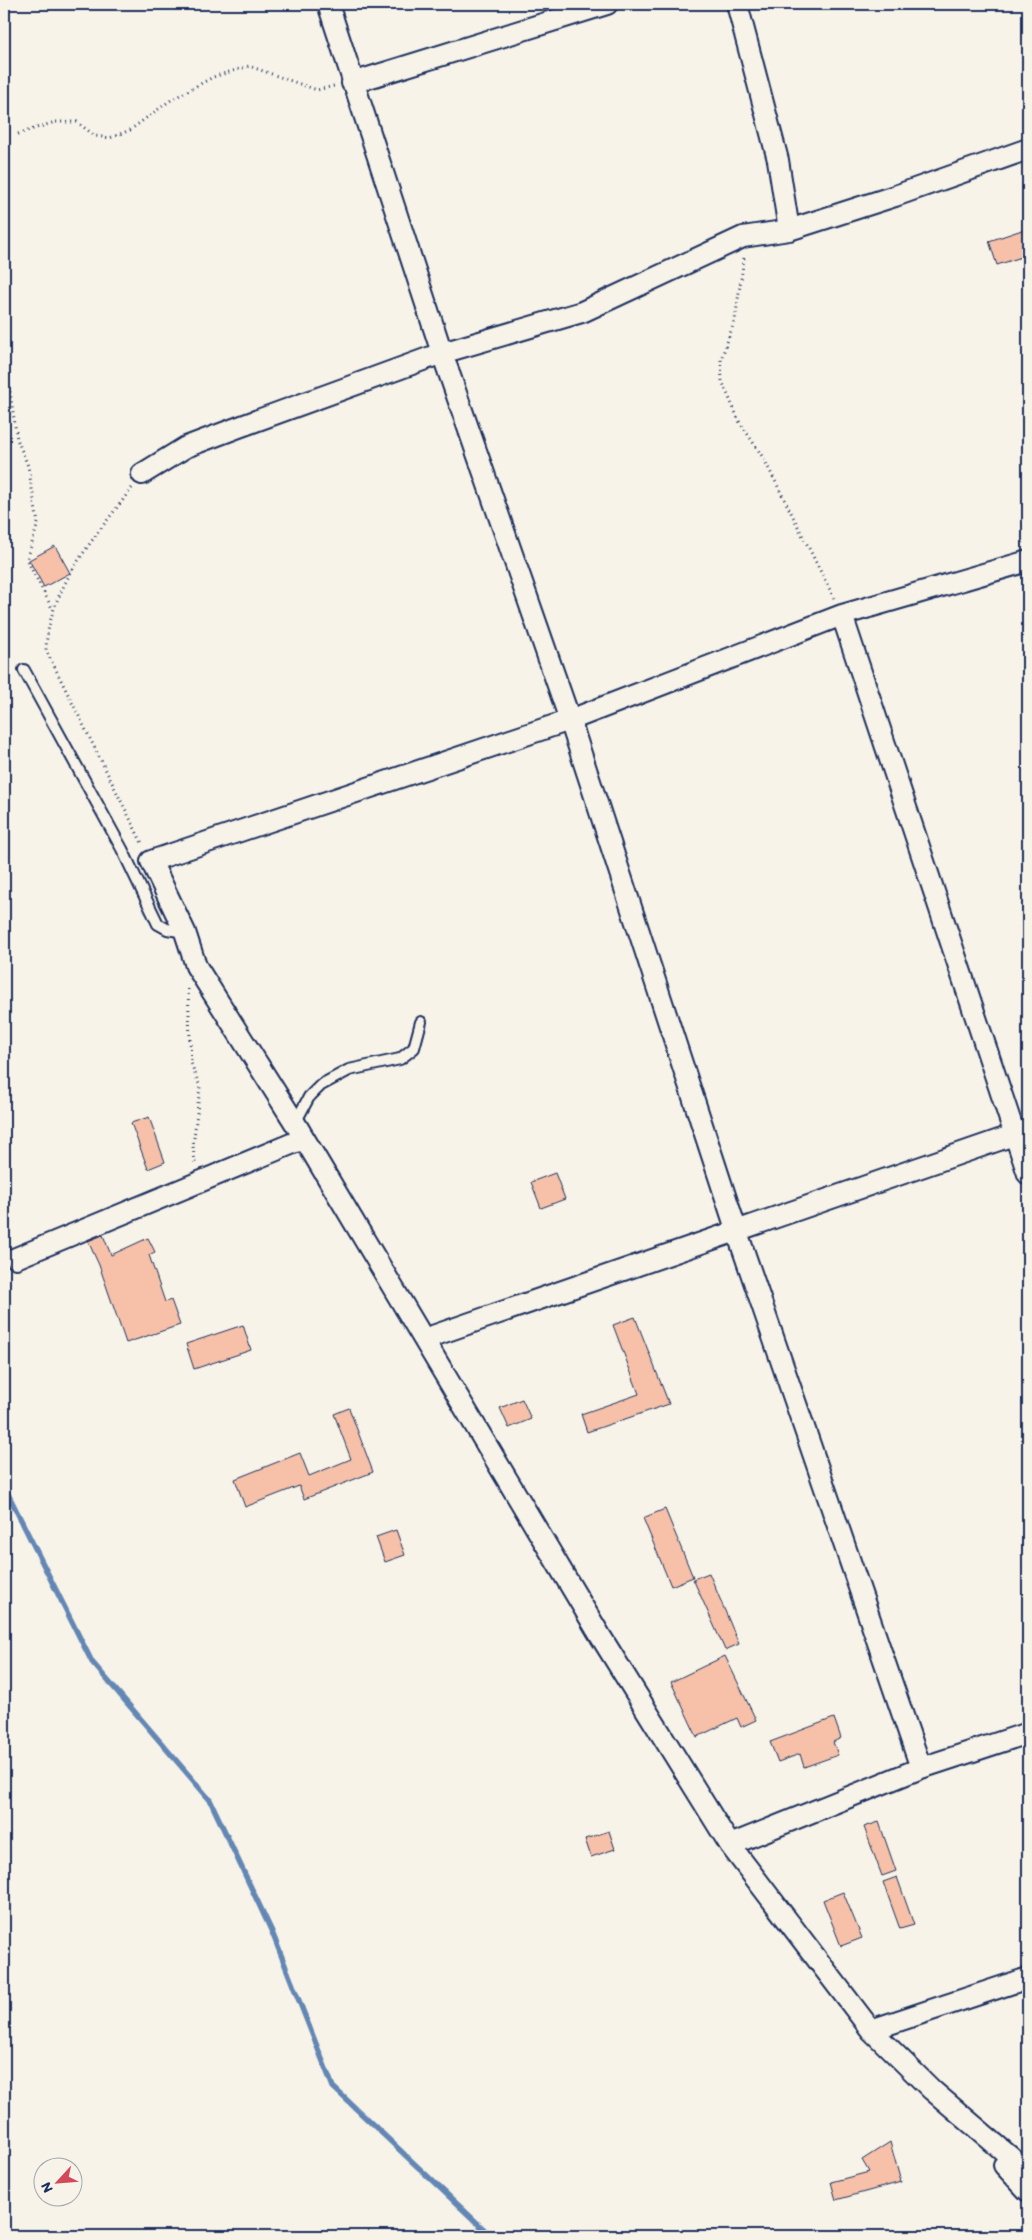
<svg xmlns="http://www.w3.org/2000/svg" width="1032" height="2240" viewBox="0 0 1032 2240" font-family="Itim,sans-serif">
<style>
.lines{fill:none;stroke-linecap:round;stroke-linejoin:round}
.stream{stroke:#6487b5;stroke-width:5.5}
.building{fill:#f6c1a8;stroke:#1b2f5e}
.lane-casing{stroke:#1b2f5e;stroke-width:14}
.street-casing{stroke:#1b2f5e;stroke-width:24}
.path{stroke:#1b2f5e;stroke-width:3;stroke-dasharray:1 4;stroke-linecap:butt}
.lane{stroke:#f7f3e8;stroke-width:10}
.street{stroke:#f7f3e8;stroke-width:20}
</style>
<rect width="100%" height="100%" fill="#f7f3e8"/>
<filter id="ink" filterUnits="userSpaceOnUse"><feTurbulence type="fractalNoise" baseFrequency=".02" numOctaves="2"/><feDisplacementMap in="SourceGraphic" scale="10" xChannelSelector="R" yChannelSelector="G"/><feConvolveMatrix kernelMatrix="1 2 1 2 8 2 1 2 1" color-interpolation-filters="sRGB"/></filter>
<g filter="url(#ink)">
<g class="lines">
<path class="stream" d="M4,1486L92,1662L210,1800L272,1932L333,2087L491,2236"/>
</g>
<path class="building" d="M1028,228V255L997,265L989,241Z
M55,546L70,573L44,587L29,560Z
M149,1117L165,1162L148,1169L131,1123Z
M555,1173L565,1199L541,1208L531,1182Z
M103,1235L111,1255L148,1238L155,1252L149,1255L165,1302L171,1300L180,1325L126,1343L99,1265L88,1241Z
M635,1317L669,1404L587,1432L581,1414L639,1394L613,1325Z
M243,1325L251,1350L194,1369L186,1344Z
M522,1399L531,1419L509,1428L500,1408Z
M349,1408L373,1472L304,1499L299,1486L245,1507L235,1479L300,1453L309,1476L351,1459L334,1414Z
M665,1509L693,1577L671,1586L643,1518Z
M396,1530L405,1555L385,1562L376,1537Z
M709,1573L739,1644L725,1650L693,1579Z
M725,1656L756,1720L741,1727L737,1718L697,1737L671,1682Z
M834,1718L841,1738L833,1742L838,1755L804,1767L800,1754L778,1762L770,1742Z
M879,1822L896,1871L882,1876L864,1827Z
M609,1831L615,1849L591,1857L585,1839Z
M897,1877L914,1925L900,1929L883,1882Z
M843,1892L862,1938L841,1946L823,1900Z
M890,2142L901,2182L836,2200L831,2182L869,2172L862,2160Z"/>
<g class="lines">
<defs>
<path id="lane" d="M24,670L122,849L158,924L167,929L185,932
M295,1123L309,1097L321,1085L349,1070L400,1059L414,1048L421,1022"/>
<path id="street" d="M328,4L442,353L570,720L737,1232L921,1768
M737,4L778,160L789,230
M352,83L607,4
M142,474L186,447L239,427L442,353L582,312L743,237L789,230L895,196L1028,149
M1028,561L842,615L570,720L151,861L185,932L196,966L295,1123L601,1637L730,1845L871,2030L932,2090L1028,2172
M842,615L1028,1174
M16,1258L303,1139
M424,1339L1028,1130
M730,1845L921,1768L1028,1733
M871,2030L1028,1978
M1004,2165L1028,2191"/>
</defs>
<use href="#lane" class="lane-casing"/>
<use href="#street" class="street-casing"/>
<path class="path" d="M18,134L55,122H77L95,136L110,138L130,130L171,100L213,77L249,66L317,90L334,86
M744,258L735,320L721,359L722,381L739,421L764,459L834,598
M4,352L17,439L28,466L38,523L27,560L52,608
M132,488C96,536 48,588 46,650L143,845
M188,989L191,1063L200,1087L193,1146L195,1163"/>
<use href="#lane" class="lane"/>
<use href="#street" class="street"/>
</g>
</g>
<rect width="1032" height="2240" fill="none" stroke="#f7f3e8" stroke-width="20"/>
<rect x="10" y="10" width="1012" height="2220" fill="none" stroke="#1b2f5e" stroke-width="2" filter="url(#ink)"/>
<g transform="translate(58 2182) rotate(244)"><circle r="24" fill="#f7f3e8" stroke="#9fa5b1"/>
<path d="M0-4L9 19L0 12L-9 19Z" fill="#d1495b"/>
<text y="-8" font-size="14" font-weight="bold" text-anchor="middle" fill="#1b2f5e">N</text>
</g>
</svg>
